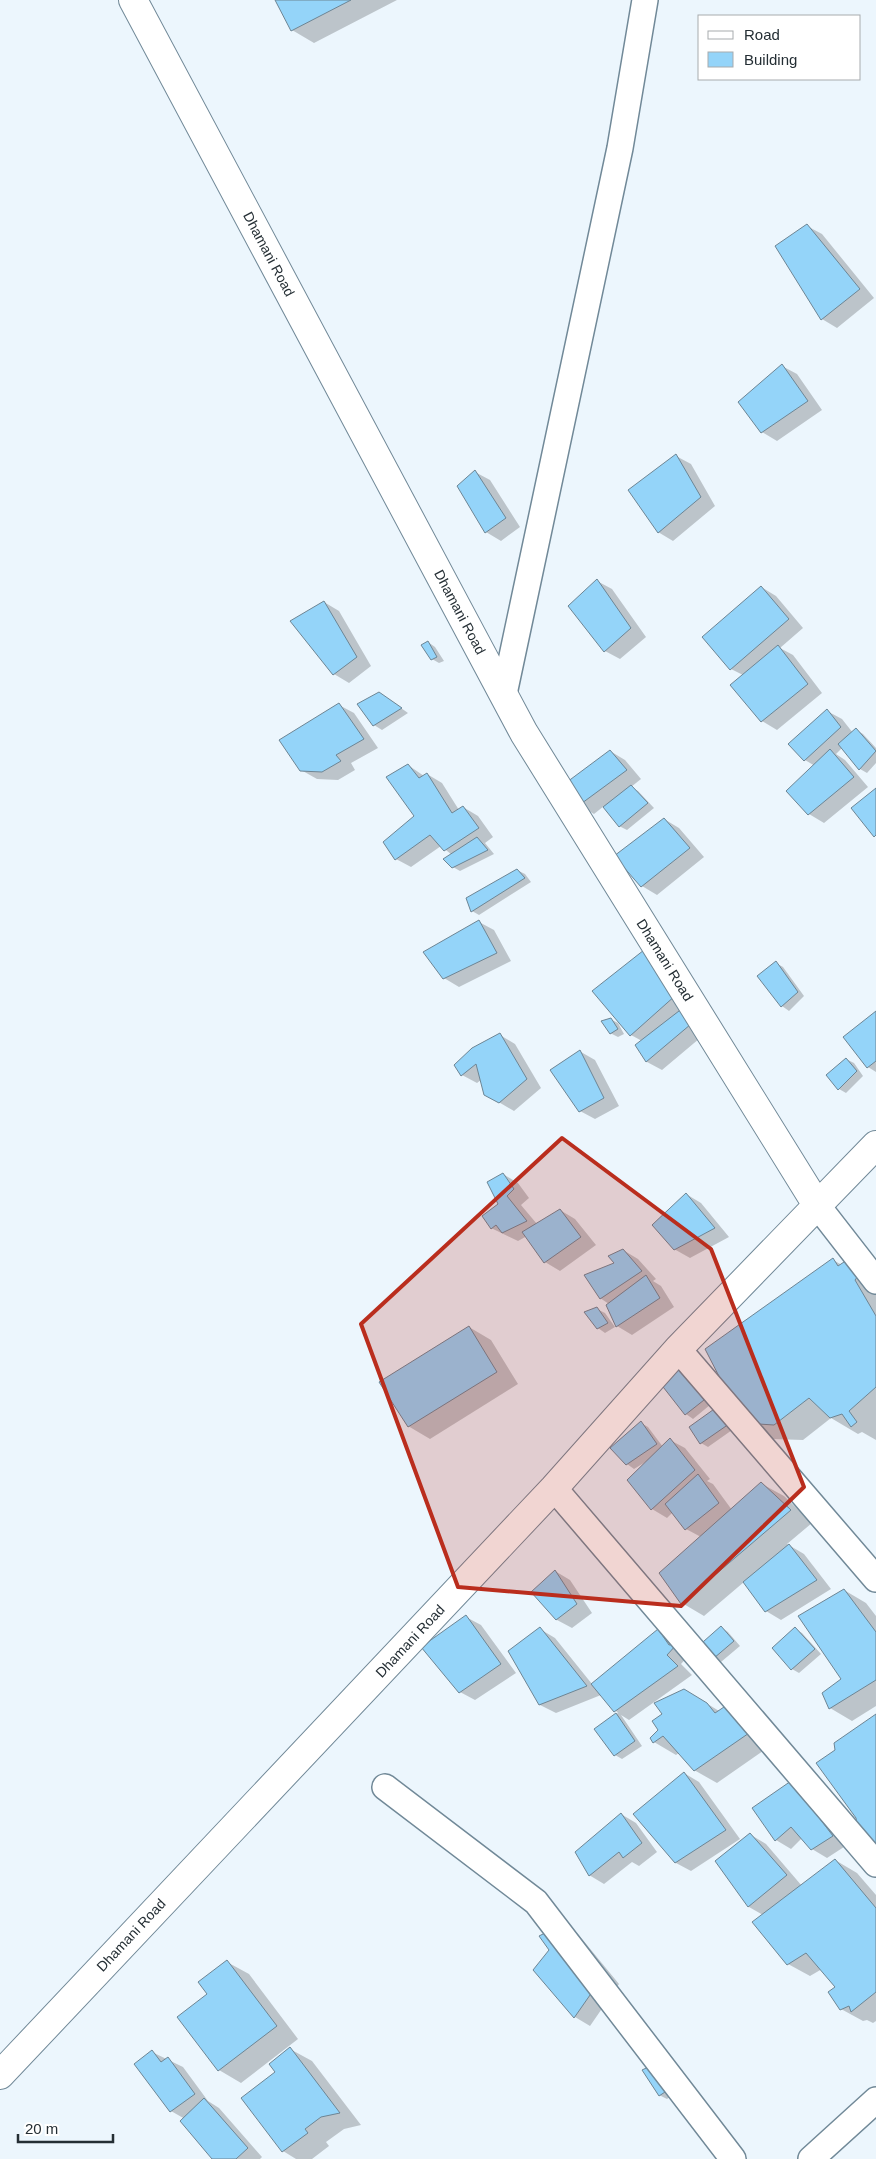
<svg xmlns="http://www.w3.org/2000/svg" width="876" height="2159" viewBox="0 0 876 2159" font-family="Arial,sans-serif">
<style>
.shadow{fill:#0003}
.building{fill:#94d4f9;stroke:#6d8594}
.lines{fill:none;stroke-linecap:round;stroke-linejoin:round}
.street-casing{stroke:#718998;stroke-width:28}
.secondary-casing{stroke:#718998;stroke-width:30}
.street{stroke:#fff;stroke-width:25}
.secondary{stroke:#fff;stroke-width:28}
.marked{fill:#ba2d1d;fill-opacity:0.2;stroke:#ba2d1d;stroke-width:4;stroke-linejoin:round}
.labels{text-anchor:middle;stroke-width:4;stroke-linejoin:round;paint-order:stroke}
.street-label{font-size:14px;fill:#242e34;stroke:#fff}
</style>
<rect width="100%" height="100%" fill="#ecf6fd"/>
<path class="shadow" d="M276,0H397L314,43L292,30Z
M807,226L822,234L874,298L837,328L822,319Z
M782,366L797,374L822,410L777,441L762,432Z
M676,456L691,464L715,506L673,541L658,532Z
M475,472L490,480L520,527L501,541L486,532Z
M597,581L612,589L646,637L620,659L605,651Z
M761,587L776,596L803,628L780,648L793,655L822,693L777,730L762,721L743,675L731,669Z
M324,602L339,611L371,666L349,683L334,674Z
M428,642L435,647L444,661L439,663L432,659Z
M387,698L408,713L382,730L374,725L359,704Z
M339,705L354,713L378,748L351,763L355,770L338,780L317,779L301,770Z
M827,711L842,719L853,733L856,730L863,734L876,748V763L867,773L860,769L842,748L836,754L845,760L868,787L824,823L809,814L788,791L815,766L805,760Z
M610,751L625,760L641,779L631,787L638,791L654,808L627,830L619,826L604,806L594,814L579,805Z
M408,765L424,776L427,774L442,783L459,810L463,807L478,816L493,837L485,843L494,854L460,871L453,867L452,855L441,846L411,867L396,859L416,816Z
M664,819L679,828L704,857L657,895L642,886Z
M517,870L525,874L531,882L479,915L472,911Z
M479,922L494,930L511,961L459,987L444,978Z
M644,952L712,1028L662,1070L647,1062L636,1045L642,1041L631,1035Z
M776,963L783,967L804,996L789,1011L782,1006Z
M876,1013V1072L868,1067Z
M610,1019L618,1023L624,1034L618,1037L610,1033Z
M500,1035L515,1044L541,1088L514,1111L485,1094L481,1080L477,1083L462,1075Z
M581,1052L595,1060L619,1106L595,1119L580,1111Z
M846,1059L854,1063L863,1076L846,1093L839,1089L828,1075Z
M503,1174L518,1183L529,1198L521,1205L537,1224L560,1210L575,1219L596,1245L560,1271L545,1262L527,1236L518,1241L491,1228L499,1205Z
M686,1194L701,1203L729,1237L690,1258L674,1249Z
M623,1250L638,1259L656,1279L653,1281L661,1286L674,1307L632,1335L617,1326L609,1304L600,1298Z
M833,1260L842,1265L876,1275V1440L862,1432L858,1434L831,1418L803,1440L772,1439L744,1422Z
M597,1309L605,1313L615,1327L605,1333L598,1328Z
M469,1327L491,1340L518,1384L430,1439L408,1426Z
M687,1372L710,1405L693,1419L686,1414L662,1384Z
M717,1409L735,1428L708,1447L701,1443Z
M641,1423L648,1427L663,1447L670,1440L685,1448L710,1479L707,1481L713,1484L732,1510L762,1484L784,1496L812,1523L787,1544L804,1554L831,1589L781,1620L766,1611L744,1582L704,1616L682,1603L661,1573L701,1537L686,1529L673,1512L667,1518L652,1509L629,1480L652,1458L634,1469L627,1464Z
M555,1571L570,1580L592,1613L572,1628L557,1620Z
M844,1590L866,1603L876,1616V1706L852,1721L830,1708L843,1680Z
M466,1617L481,1625L516,1673L475,1700L460,1692Z
M721,1627L728,1632L740,1646L715,1667L708,1663Z
M540,1629L555,1638L592,1684L658,1631L691,1653L681,1664L692,1675L629,1720L621,1715L642,1746L622,1759L615,1755L595,1729L618,1713L601,1695L556,1713L540,1705L509,1651Z
M795,1629L802,1633L821,1654L799,1673L792,1669Z
M706,1703L773,1744L717,1783L694,1770L679,1753L676,1755L654,1742Z
M684,1773L699,1782L740,1839L691,1871L676,1863Z
M791,1782L847,1845L827,1858L812,1849L802,1838L791,1849L776,1840Z
M621,1814L636,1823L657,1852L639,1866L632,1862L604,1884L589,1875Z
M751,1835L766,1844L802,1886L835,1860L857,1873L876,1895V2021L873,2023L867,2020L863,2021L841,2009L837,1987L822,1969L810,1976L788,1964L763,1915L749,1907L717,1861Z
M562,1926L578,1934L619,1984L590,2026L575,2017L535,1970L551,1950Z
M227,1962L249,1974L298,2039L241,2083L219,2070L178,2017L209,1994Z
M290,2049L312,2061L361,2125L344,2129L326,2142L329,2146L312,2159H296L283,2151L243,2098L277,2073Z
M152,2052L183,2067L208,2101L219,2108L262,2157L260,2159H214L185,2119L171,2111L136,2064Z
M643,2071L683,2088L667,2099L659,2095Z"/>
<path class="building" d="M275,0H351L291,31Z
M807,224L860,289L821,320L775,246Z
M782,364L808,401L761,433L738,402Z
M676,454L701,497L658,533L628,490Z
M475,470L506,518L485,533L457,486Z
M597,579L631,628L604,652L568,606Z
M761,586L789,619L730,670L702,637Z
M324,601L357,657L333,675L290,621Z
M428,641L437,657L431,660L421,645Z
M778,645L808,684L761,722L730,685Z
M379,692L402,708L373,726L357,704Z
M339,703L364,739L336,755L341,761L322,772L300,771L279,740Z
M827,709L841,727L804,761L788,744Z
M856,728L876,751L859,770L838,744Z
M830,749L854,777L808,815L786,791Z
M610,750L627,770L578,806L563,785Z
M408,764L419,778L427,773L452,813L463,806L479,828L444,851L430,835L395,860L383,842L414,816L386,777Z
M631,785L648,803L619,827L603,807Z
M876,788V835L874,837L851,808Z
M664,818L690,848L641,887L614,856Z
M477,837L488,850L452,868L443,859Z
M517,869L525,878L471,912L466,898Z
M479,920L497,953L443,979L423,952Z
M644,950L676,995L630,1036L592,991Z
M776,961L798,992L781,1007L757,976Z
M688,1004L697,1019L646,1062L635,1045Z
M876,1011V1061L867,1068L843,1037Z
M611,1018L618,1029L610,1034L601,1021Z
M500,1033L527,1079L499,1103L484,1095L476,1064L461,1076L454,1065L472,1048Z
M580,1050L604,1098L579,1112L550,1070Z
M846,1058L857,1071L838,1090L826,1075Z
M503,1173L514,1189L507,1196L527,1221L502,1233L496,1225L491,1229L482,1216L498,1204L487,1182Z
M686,1193L715,1228L674,1250L652,1225Z
M560,1209L581,1237L544,1263L522,1232Z
M623,1249L642,1271L600,1299L584,1275L614,1263L608,1256Z
M833,1258L838,1266L850,1258L861,1272L855,1280L876,1316V1387L849,1411L857,1422L851,1427L842,1414L830,1418L809,1398L774,1425L743,1423L705,1349Z
M646,1275L660,1298L616,1327L606,1305Z
M597,1307L608,1323L597,1329L584,1312Z
M469,1326L497,1372L408,1427L379,1382Z
M680,1366L704,1400L685,1415L660,1383Z
M717,1407L729,1424L700,1444L689,1427Z
M641,1421L657,1444L626,1465L610,1448Z
M670,1438L695,1470L651,1510L627,1480Z
M698,1474L719,1503L685,1530L665,1504Z
M761,1482L791,1510L681,1604L659,1573Z
M789,1544L817,1580L765,1612L743,1582Z
M555,1570L577,1604L556,1620L531,1592Z
M844,1589L876,1632V1680L829,1709L822,1693L841,1679L798,1616Z
M466,1615L501,1664L459,1693L421,1647Z
M721,1626L734,1641L707,1664L695,1649Z
M540,1627L587,1686L539,1705L508,1651Z
M795,1627L815,1649L791,1670L772,1648Z
M658,1629L669,1645L677,1644L667,1655L678,1666L614,1712L591,1684Z
M684,1689L707,1703L715,1713L730,1703L752,1731L694,1771L663,1736L653,1743L650,1738L658,1730L652,1721L662,1714L654,1703Z
M616,1713L635,1741L614,1756L594,1729Z
M876,1714V1855L858,1835L856,1818L816,1763L835,1750L834,1743Z
M684,1772L726,1830L675,1863L633,1814Z
M791,1781L833,1836L811,1850L791,1827L775,1841L752,1808Z
M621,1813L642,1843L623,1858L619,1852L589,1876L575,1852Z
M750,1833L787,1875L748,1907L715,1861Z
M835,1859L876,1908V1992L851,2012L849,2006L840,2010L828,1992L835,1987L806,1953L787,1965L752,1922Z
M563,1924L604,1975L574,2018L533,1970L549,1950L539,1936Z
M227,1960L277,2026L218,2071L177,2017L207,1994L198,1982Z
M290,2047L340,2113L321,2117L305,2129L308,2133L282,2152L241,2098L275,2072L269,2064Z
M152,2050L161,2062L168,2057L195,2094L170,2112L134,2064Z
M659,2062L677,2084L659,2096L642,2070Z
M204,2098L248,2148L236,2159H212L180,2121Z"/>
<g class="lines">
<defs>
<path id="street" d="M504,694L620,148L645,0
M817,1205L876,1281
M678,1349L876,1579
M554,1488L876,1864
M385,1787L536,1902L733,2159
M811,2159L876,2100"/>
<path id="secondary" d="M133,0L524,733L817,1205
M0,2075L554,1488L678,1349L876,1145"/>
</defs>
<use href="#street" class="street-casing"/>
<use href="#secondary" class="secondary-casing"/>
<use href="#street" class="street"/>
<use href="#secondary" class="secondary"/>
</g>
<path class="marked" d="M562,1138L711,1249L804,1487L681,1606L458,1587L361,1324Z"/>
<g class="labels">
<g class="street-label">
<text transform="translate(269 254) rotate(62)" y="5">Dhamani Road</text>
<text transform="translate(460 612) rotate(62)" y="5">Dhamani Road</text>
<text transform="translate(665 960) rotate(58)" y="5">Dhamani Road</text>
<text transform="translate(410 1641) rotate(-47)" y="5">Dhamani Road</text>
<text transform="translate(131 1935) rotate(-47)" y="5">Dhamani Road</text>
</g>
</g>
<rect x="698" y="15" width="162" height="65" fill="#ffffff" stroke="#a7abae"/>
<rect x="708" y="31" width="25" height="8" fill="#ffffff" stroke="#a7abae"/>
<text x="744" y="40" font-size="15" fill="#242e34">Road</text>
<rect x="708" y="52" width="25" height="15" fill="#94d4f9" stroke="#a7abae"/>
<text x="744" y="65" font-size="15" fill="#242e34">Building</text>
<path d="M18 2134v8h95v-8" fill="none" stroke="#242e34" stroke-width="2.5"/>
<text x="25" y="2134" font-size="15" fill="#242e34" stroke="#ffffff" stroke-width="4" paint-order="stroke">20 m</text>
</svg>
